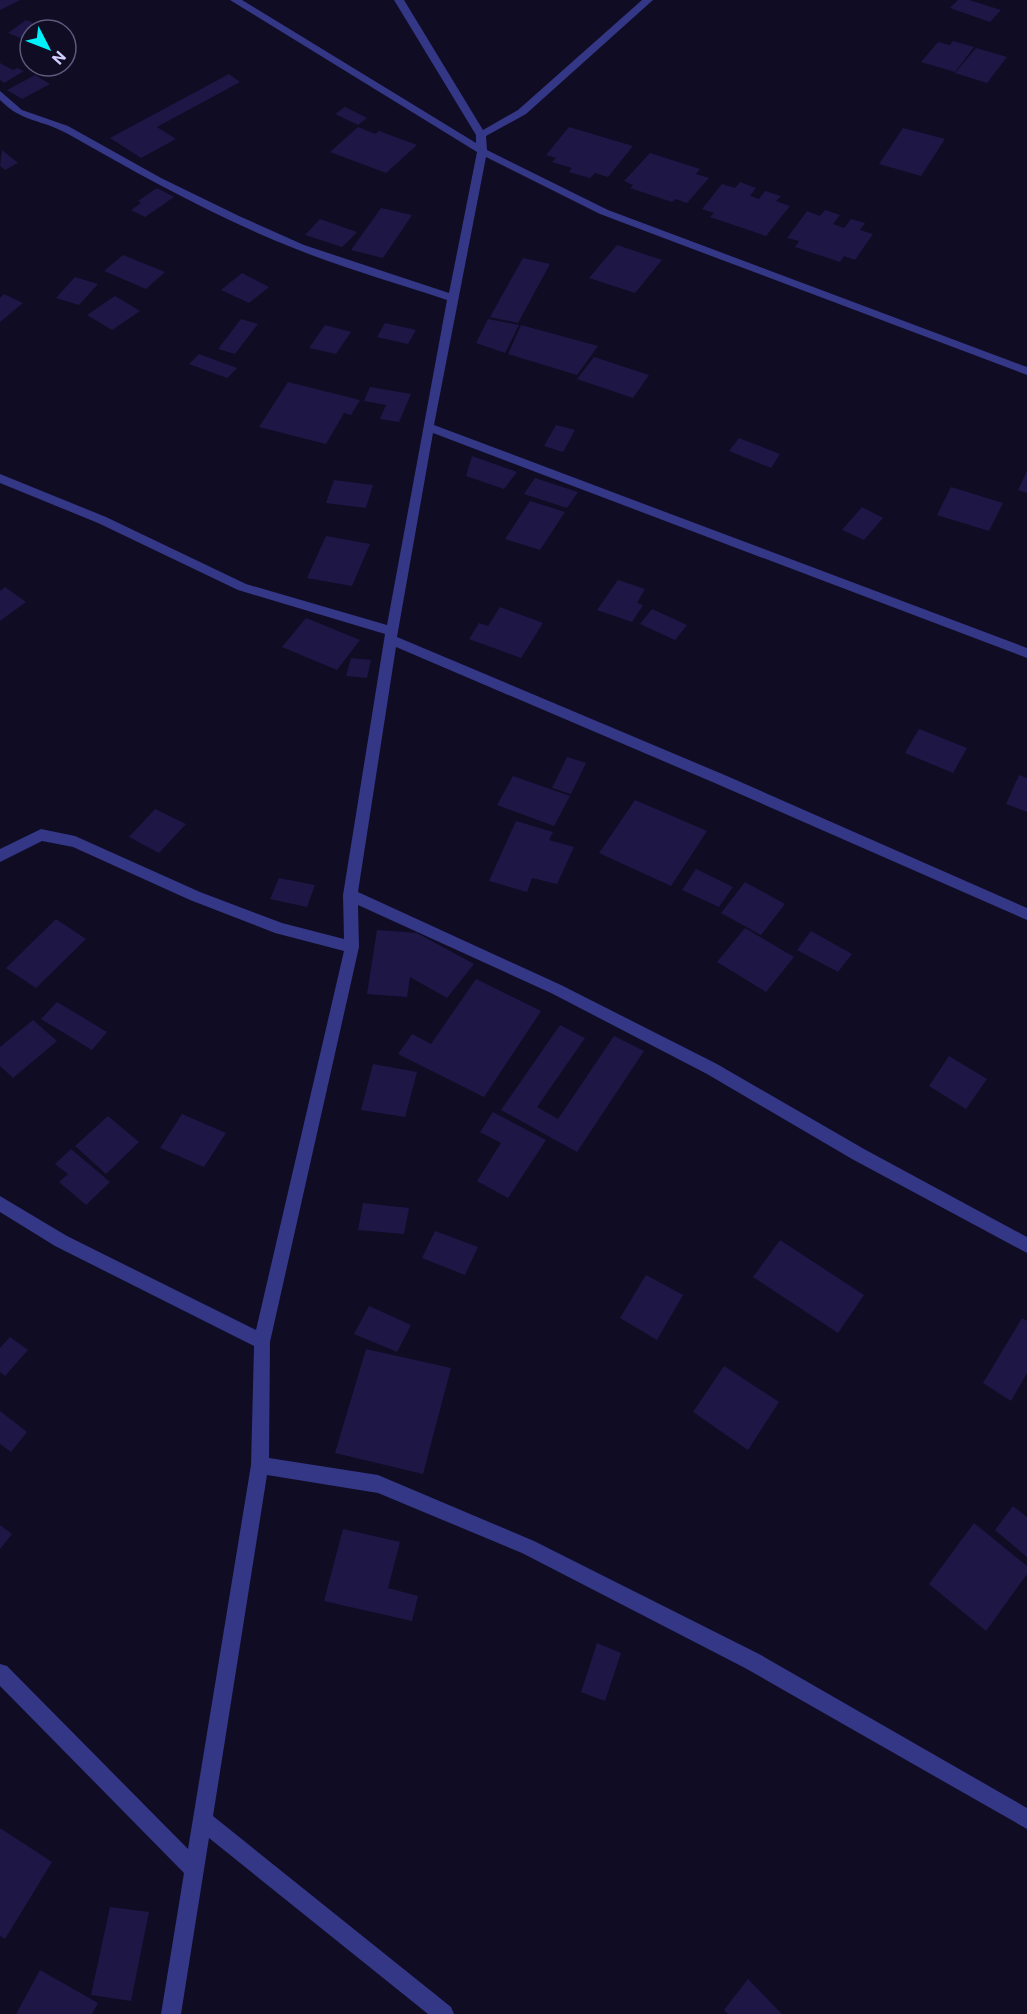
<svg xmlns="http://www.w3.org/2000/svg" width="1027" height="2014" viewBox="0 0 1027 2014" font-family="Roboto,sans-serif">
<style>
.building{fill:#1e1746}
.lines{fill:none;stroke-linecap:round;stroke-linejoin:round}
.minor{fill:#343686;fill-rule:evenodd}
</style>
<rect width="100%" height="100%" fill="#0f0c24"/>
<path class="building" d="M0,0H20L0,10Z
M958,0H969L1001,10L990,22L950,8Z
M26,20L41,26L30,30V34L23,39L8,33Z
M953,41L974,47L955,72L921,62L938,42L950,45Z
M976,48L1007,57L987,83L955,73Z
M0,63L13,70L17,68L24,71L4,83L0,80Z
M229,74L240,82L157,127L176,139L141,158L110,138Z
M35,75L50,84L22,99L7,90Z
M345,107L367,118L358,125L335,114Z
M358,127L375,134L379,131L417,145L386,173L330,152Z
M569,127L633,146L608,177L595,173L590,178L569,172L572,168L552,162L556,158L546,155Z
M903,128L945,139L921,176L879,164Z
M2,150L18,163L5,170L0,166Z
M650,153L700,169L696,174L709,178L687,203L676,199L672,202L630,188L633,185L624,181Z
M740,182L756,188L750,196L759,199L765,191L781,196L776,201L790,206L766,236L710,217L714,213L702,209L722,184L735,188Z
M157,188L174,197L145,217L131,210L141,203L138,201Z
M381,208L412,215L383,258L351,250Z
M825,210L840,215L833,224L844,228L851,219L865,223L860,230L873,234L855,260L844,256L840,262L795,247L799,241L787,238L807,211L820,216Z
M320,219L357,232L342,247L305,235Z
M617,245L662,260L635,293L589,278Z
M123,255L165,272L146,289L104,271Z
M523,258L550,264L518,323L490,317Z
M242,273L269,287L249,303L221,290Z
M75,277L98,284L79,305L56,298Z
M4,294L23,303L0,322V298Z
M115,296L140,311L112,330L87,315Z
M241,319L258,324L235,354L218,349Z
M488,319L519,325L505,353L476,343Z
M385,323L416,330L408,344L377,337Z
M325,325L351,332L336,354L309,348Z
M521,325L598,346L577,375L508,354Z
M199,354L237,368L227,378L189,364Z
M594,357L649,375L633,398L577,379Z
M288,382L360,400L351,415L344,413L326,444L259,427Z
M370,387L411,394L399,422L380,419L386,405L364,401Z
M556,425L575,430L563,452L544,446Z
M739,438L780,454L771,468L729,451Z
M472,456L517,472L504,489L466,476Z
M1027,471V493L1018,490Z
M535,478L578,492L567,508L524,494Z
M334,480L373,485L366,508L326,503Z
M951,487L1003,503L989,531L937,515Z
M530,501L565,512L540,550L505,539Z
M862,507L883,518L864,540L842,530Z
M326,536L370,544L352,586L307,578Z
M618,580L645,589L637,603L643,605L632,622L597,610Z
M5,587L26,602L0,621V591Z
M500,607L543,623L521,658L469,639L479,623L488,626Z
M652,609L687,625L675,640L640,624Z
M306,618L360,640L337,670L282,647Z
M351,658L371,660L367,678L346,676Z
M919,729L967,748L953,773L905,753Z
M567,757L586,763L571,794L552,788Z
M1019,775L1027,778V812L1006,804Z
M513,776L570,796L554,826L497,805Z
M635,800L707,831L671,886L599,853Z
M155,809L186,824L159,853L129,837Z
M516,821L553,832L549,840L574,847L557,884L532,878L527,892L489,881Z
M696,869L733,887L719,907L682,890Z
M279,878L315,885L307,907L270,899Z
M745,882L785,904L761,935L721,913Z
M56,919L86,939L36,988L6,968Z
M745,928L794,957L766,992L717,962Z
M377,930L417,933L474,964L447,998L410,977L407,997L367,994Z
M811,931L852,954L838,972L797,950Z
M476,979L541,1011L484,1097L398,1054L412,1034L431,1044Z
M57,1002L107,1032L92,1050L41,1019Z
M33,1020L57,1041L13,1078L0,1066V1047Z
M560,1025L585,1038L537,1107L558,1119L614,1036L644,1051L577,1152L501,1110Z
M949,1056L987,1079L966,1109L929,1086Z
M373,1064L417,1072L405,1117L361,1110Z
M493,1112L546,1140L508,1198L477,1181L501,1143L480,1132Z
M182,1114L226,1133L204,1167L160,1148Z
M108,1116L139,1142L106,1174L75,1146Z
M71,1149L110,1182L86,1205L59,1182L68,1174L55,1164Z
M363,1203L409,1208L404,1234L358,1230Z
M435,1231L478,1247L465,1275L422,1258Z
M780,1240L864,1295L838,1333L753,1277Z
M646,1275L683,1295L657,1340L620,1318Z
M369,1306L411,1325L397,1352L354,1334Z
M1022,1318L1027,1321V1373L1011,1401L983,1383Z
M10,1337L28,1350L5,1376L0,1372V1348Z
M366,1349L451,1368L423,1474L335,1453Z
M724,1366L779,1402L748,1450L693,1412Z
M0,1411L27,1432L11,1452L0,1444Z
M1013,1506L1027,1517V1557L995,1530Z
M974,1523L1027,1566V1574L986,1631L929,1584Z
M0,1525L12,1534L0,1549Z
M343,1529L400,1542L388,1588L418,1596L412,1621L324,1601Z
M597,1643L621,1653L605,1701L581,1692Z
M0,1828L52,1862L5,1939L0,1936Z
M110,1907L149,1912L131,2001L91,1995Z
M40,1970L98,2003L92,2014H16Z
M748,1979L782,2014H728L724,2010Z"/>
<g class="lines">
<path class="minor" d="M230,0H242L476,143V135L394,0H404L483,130L518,110L642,0H653L526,114L486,136L487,150L608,210L1027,367V375L600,214L486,157L434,425L1027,648V658L433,433L397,637L727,776L1027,908V920L717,784L396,647L358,892L561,985L717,1064L864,1149L1027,1237V1253L852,1159L707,1074L551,993L358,905L359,947L270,1342L269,1458L378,1475L534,1541L759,1654L1027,1808V1829L745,1668L522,1553L378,1493L267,1475L213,1816L451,2007L454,2014H428L209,1838L181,2014H161L184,1873L0,1686V1664L7,1666L188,1849L251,1465L254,1346L55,1246L0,1212V1196L67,1236L256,1330L344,951L275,933L190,900L73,847L42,841L0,862V849L41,829L75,836L200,892L282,923L344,939L343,895L385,634L238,590L98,523L0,483V474L106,517L246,584L387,625L447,300C397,283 345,269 296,249C217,218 142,176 68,134C41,119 23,123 0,100V91L22,110L68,126L161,178L239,216L304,245L449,293L477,152Z"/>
</g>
<g transform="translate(48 48) rotate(132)"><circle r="28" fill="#0f0c24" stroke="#5d5a7c" stroke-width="1.5"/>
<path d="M0-4.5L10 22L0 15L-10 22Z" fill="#00f1fa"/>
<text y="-9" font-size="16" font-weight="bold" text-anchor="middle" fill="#d2cfff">N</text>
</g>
</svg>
